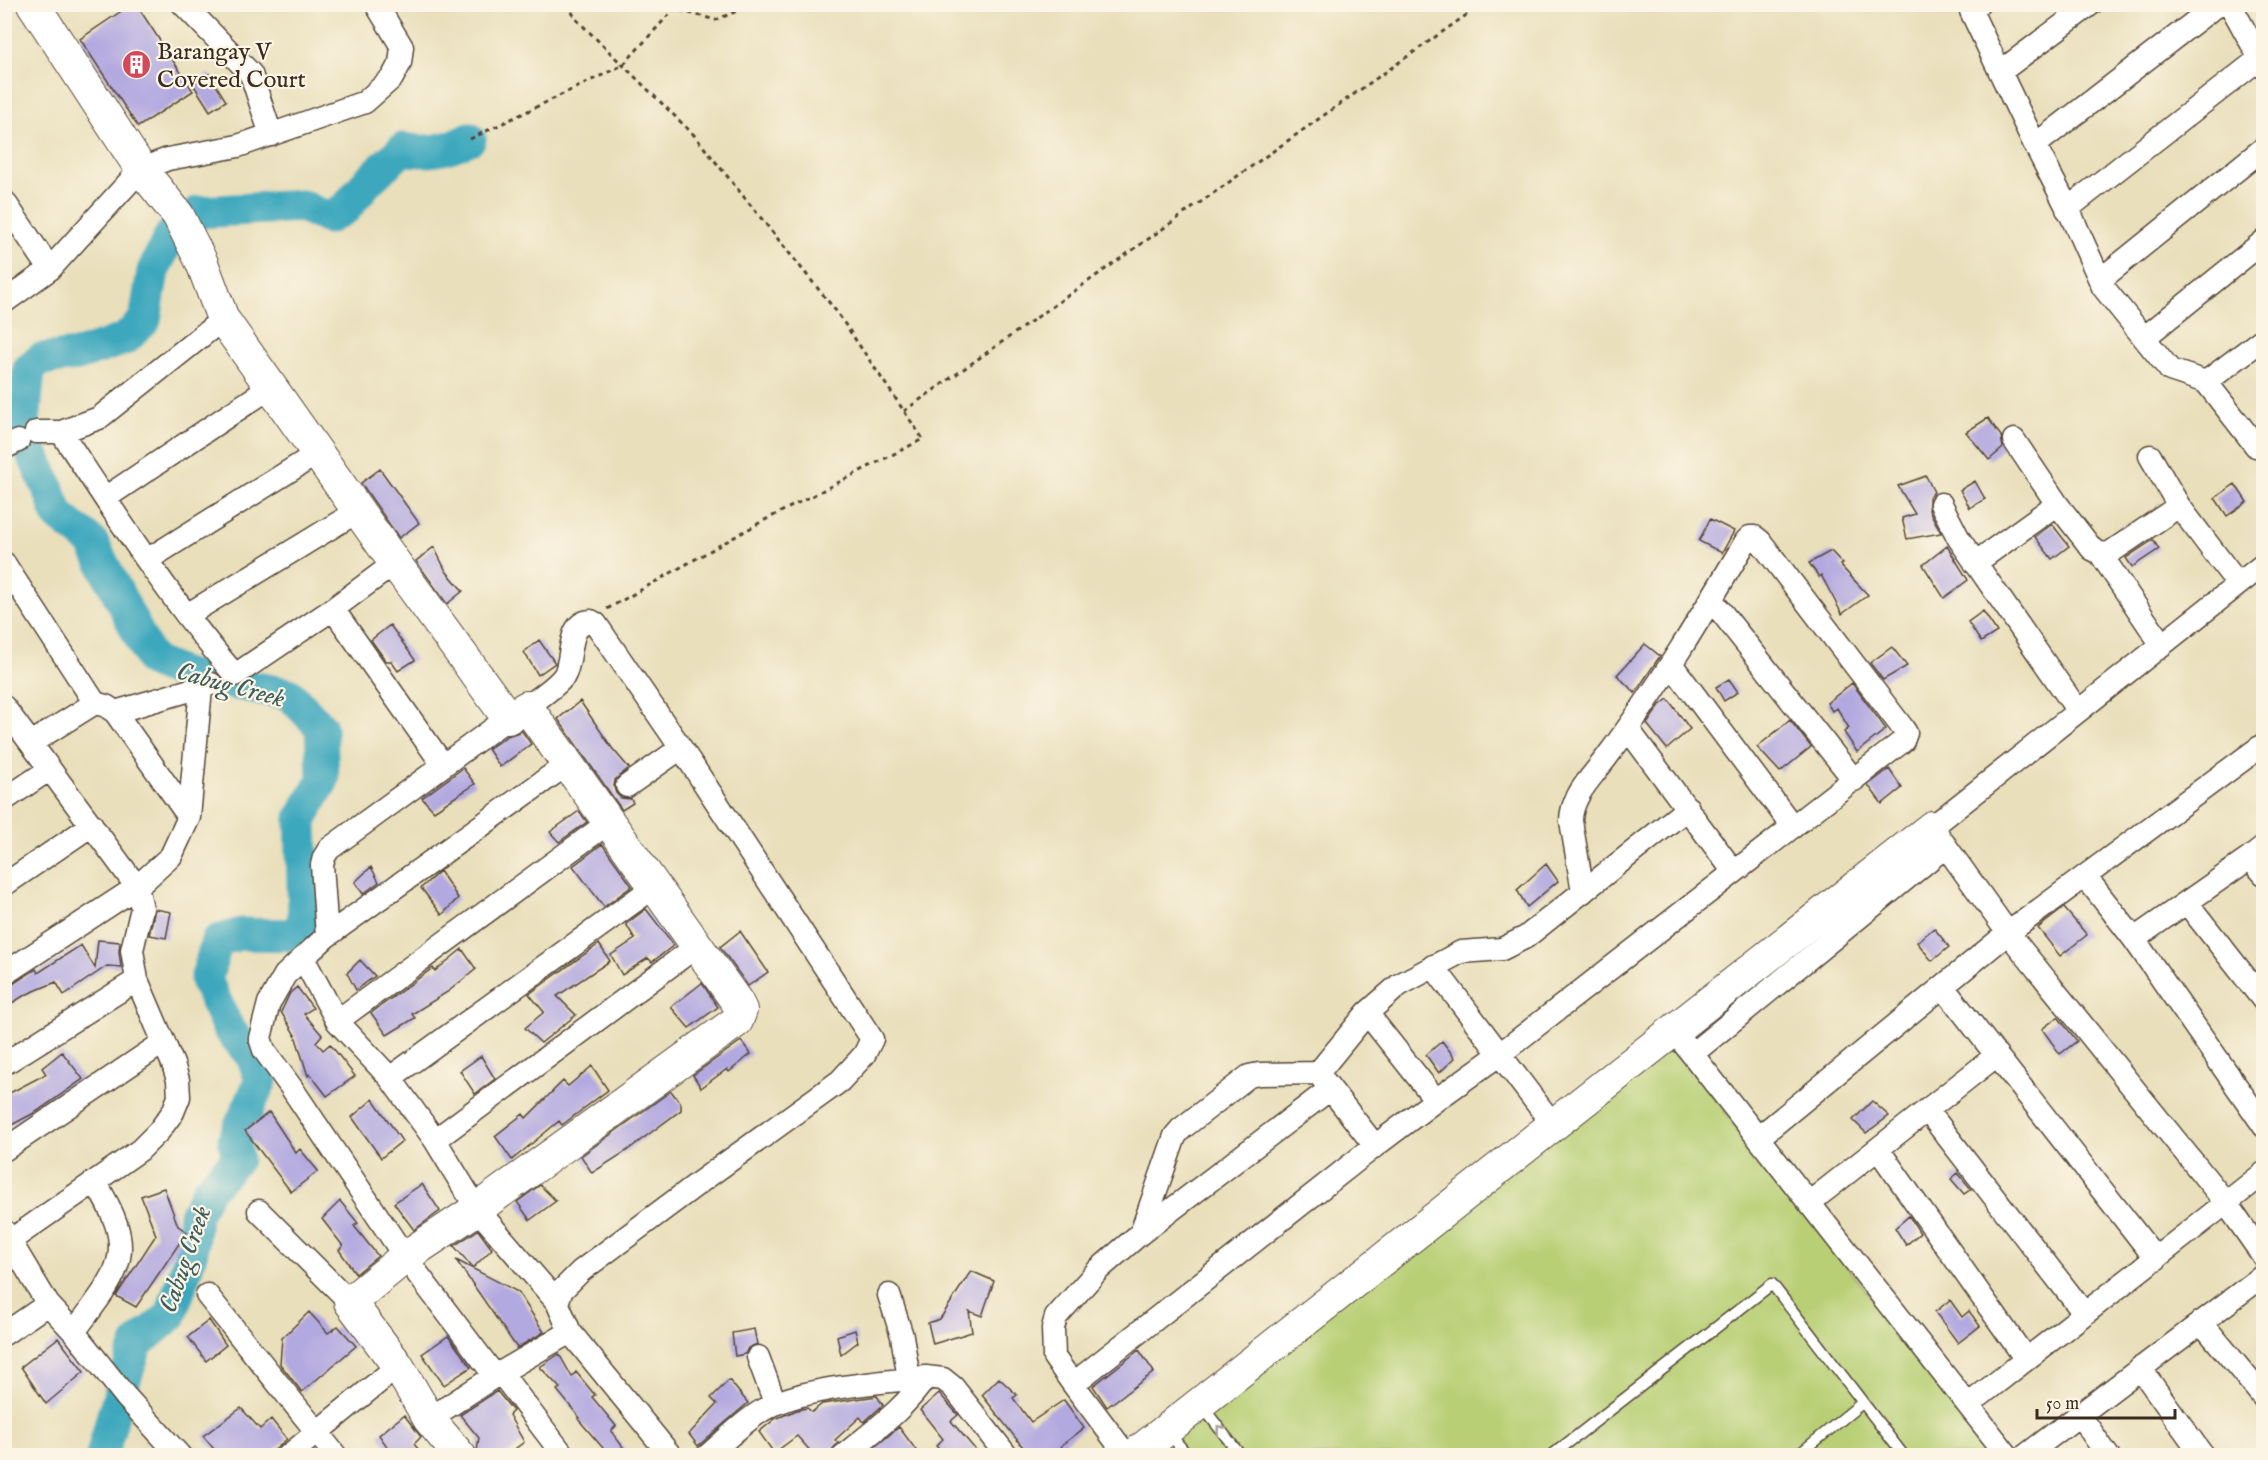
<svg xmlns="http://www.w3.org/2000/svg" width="2268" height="1460" viewBox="0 0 2268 1460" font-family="'IM FELL English',serif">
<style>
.green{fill:#b8cf74;stroke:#7a7c49;stroke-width:1.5}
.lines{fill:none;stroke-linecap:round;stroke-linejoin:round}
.river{stroke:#3da8bd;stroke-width:33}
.building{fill:#b2a9e0}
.lane-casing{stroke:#554536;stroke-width:13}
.street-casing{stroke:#554536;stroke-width:25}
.secondary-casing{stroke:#554536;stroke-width:34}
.path{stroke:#554536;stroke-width:3;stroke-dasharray:4.5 4.5;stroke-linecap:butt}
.lane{stroke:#fff;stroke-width:10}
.street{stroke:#fff;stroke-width:22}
.secondary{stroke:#fff;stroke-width:32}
.oneway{stroke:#a79f9a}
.labels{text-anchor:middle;stroke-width:4.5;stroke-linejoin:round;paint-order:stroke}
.poi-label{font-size:24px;fill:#3b2a1e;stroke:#fcf5e5;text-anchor:start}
.water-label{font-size:26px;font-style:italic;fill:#3c5c5e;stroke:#fcf5e5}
</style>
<rect width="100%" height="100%" fill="#fcf5e5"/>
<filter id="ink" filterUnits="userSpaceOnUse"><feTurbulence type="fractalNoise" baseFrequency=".0167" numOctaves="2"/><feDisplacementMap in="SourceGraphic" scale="12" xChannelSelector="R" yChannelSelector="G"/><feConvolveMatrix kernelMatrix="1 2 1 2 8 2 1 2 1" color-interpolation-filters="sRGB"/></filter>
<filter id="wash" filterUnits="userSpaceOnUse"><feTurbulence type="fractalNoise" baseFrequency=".008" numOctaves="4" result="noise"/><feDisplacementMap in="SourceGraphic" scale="24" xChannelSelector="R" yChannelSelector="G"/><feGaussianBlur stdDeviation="1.35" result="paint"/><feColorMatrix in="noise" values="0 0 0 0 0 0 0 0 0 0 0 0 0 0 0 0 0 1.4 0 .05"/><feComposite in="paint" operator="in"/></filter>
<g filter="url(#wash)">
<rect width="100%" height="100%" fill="#e9dfbb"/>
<path class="green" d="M1670,1041L1997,1456H1142Z"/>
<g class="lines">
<path class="river" d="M102,1456L114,1411L137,1344L171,1315L192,1251L195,1215L208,1190L237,1159L234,1139L261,1080L253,1058L228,1028L206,980L217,941L241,934L294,935L304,921L301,818L323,780L321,727L289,694L186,675L152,661L92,542L58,515L49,490L23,434L29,369L41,359L78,355L125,339L145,320L153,271L170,236L199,212L302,206L328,218L346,208L368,181L403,149C429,154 446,150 470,139"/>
</g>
<g id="blocks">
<path class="building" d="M132,4H136L193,91L138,127L80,39Z
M209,74L226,101L210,111L193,84Z
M1988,418L2001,436L2003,448L1989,460L1966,432Z
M380,469L419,523L399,538L361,483Z
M1926,476L1934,492L1929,497V510L1941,533L1907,539L1902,518L1915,514L1898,486Z
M1975,481L1985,499L1970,508L1960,490Z
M2235,484L2247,502L2227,516L2215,498Z
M1710,519L1734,531L1722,553L1699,541Z
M2052,524L2069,546L2052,559L2035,537Z
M2153,540L2159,549L2132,567L2126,558Z
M1947,546L1968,580L1944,598L1923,565Z
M434,547L446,571L463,591L447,604L416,561Z
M1831,551L1843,564L1840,565L1868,595L1842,614L1821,575L1819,577L1809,563Z
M1983,611L1997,632L1981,642L1968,622Z
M390,625L415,660L398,671L391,661H386L371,640Z
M539,640L555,663L538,675L524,652Z
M1645,644L1660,656L1635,693L1617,675Z
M1892,647L1907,666L1883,680L1870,663Z
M1729,679L1738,692L1724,701L1716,687Z
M1852,683L1886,729L1857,752L1844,732L1849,728L1837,708L1832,711L1827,703Z
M1668,699L1690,729L1667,749L1647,724L1660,705Z
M580,701L612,748L629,768L615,780L614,787L616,793L621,798L631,799L633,803L622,810L558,719Z
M1790,720L1811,747L1780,772L1757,747Z
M522,731L531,744L500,767L488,749L507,736Z
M463,768L475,784L434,811L422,798Z
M1889,769L1902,788L1882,804L1868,785Z
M579,811L587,822L559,842L550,832Z
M602,844L632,886L604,907L573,866Z
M1546,864L1558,881L1527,907L1517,890Z
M371,867L379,882L363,894L355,882Z
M440,871L458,898L442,915L421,888Z
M2064,908L2087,935L2060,956L2038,928Z
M155,909L171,912L166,938L149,935Z
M646,909L674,945L652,962L648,958L622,975L611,955L635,939L626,924Z
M1934,928L1949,947L1932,961L1917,942Z
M740,931L768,972L748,986L720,947Z
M98,940L120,942L119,952L121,967L107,966L64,995L56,982L25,995L4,1008V987L11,985L36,969L38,973L81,945L95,968Z
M599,944L610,961L557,996L576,1015L541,1043L525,1028L544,1012L529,994Z
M462,949L476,969L449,991L412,1014L415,1018L387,1035L371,1013L433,968L435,971Z
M360,960L375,976L356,990L347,973Z
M702,983L718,1007L689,1028L671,1007Z
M297,987L313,1008L304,1014L322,1035L316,1042L323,1050L330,1044L355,1076L327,1096L310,1074L308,1076L295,1035L281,1012L290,993Z
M2058,1017L2077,1041L2060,1054L2042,1029Z
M741,1041L751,1054L729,1072L727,1069L701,1088L693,1075Z
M1442,1041L1455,1058L1439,1073L1426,1055Z
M62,1052L83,1079L36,1112L4,1129V1096L46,1074L42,1068Z
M481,1056L495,1079L475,1094L460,1071Z
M592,1066L608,1090L562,1125L559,1121L512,1160L495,1136L523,1114L526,1118L563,1081L568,1086Z
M671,1091L681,1104V1110L625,1152L592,1173L581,1156Z
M373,1099L402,1141L381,1158L352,1117Z
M1872,1101L1889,1116L1866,1133L1853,1120Z
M269,1112L296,1153L300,1149L318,1171L291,1192L245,1131Z
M1958,1173L1971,1189L1964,1194L1951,1179Z
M422,1184L440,1211L414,1230L394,1203Z
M540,1185L556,1201L530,1220L517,1202Z
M164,1188L178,1226L187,1232L136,1307L116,1296L156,1235L141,1196Z
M340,1201L358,1223L354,1226L378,1256L356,1274L339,1250L343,1246L322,1219Z
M1909,1216L1920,1233L1906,1245L1895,1228Z
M478,1230L492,1249L473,1268L454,1246Z
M456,1260L518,1292L544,1332L517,1348Z
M971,1271L994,1281L982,1316L969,1311L972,1332L933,1344L928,1323L940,1319Z
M1950,1300L1962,1317L1969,1311L1980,1326L1958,1343L1935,1312Z
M309,1312L328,1333L338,1326L356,1346L302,1392L280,1364L282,1338Z
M209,1320L226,1345L206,1361L188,1337Z
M754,1329L757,1344L748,1348L745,1354L735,1356L732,1333Z
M855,1330L858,1342L841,1355L837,1336Z
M448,1336L471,1367L444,1385L422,1354Z
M58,1338L84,1372L46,1404L21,1367Z
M1139,1350L1154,1372L1107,1407L1093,1386Z
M559,1354L572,1377L576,1372L595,1395L592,1397L616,1426L611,1431L629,1455H609L578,1419L580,1418L557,1390L560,1388L540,1367Z
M999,1378L1017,1395L1013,1398L1031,1422L1064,1400L1084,1428L1061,1446L1067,1455H1029L982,1395Z
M729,1380L748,1403L698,1446L689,1434L717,1404L711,1398Z
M497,1391L513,1411L509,1415L524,1442L507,1455H488L477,1451L479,1438L460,1415Z
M939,1393L958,1415L951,1421L980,1455H945L936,1446L943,1439L920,1410Z
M877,1396L883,1405L864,1422L860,1417L835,1440L838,1443L831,1451L830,1455H814L797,1436L774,1453L759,1432L775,1419L797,1410L807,1408L812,1412L822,1404Z
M241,1408L260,1429L271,1419L287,1439L269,1455H219L203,1436Z
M404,1415L421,1437L414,1444L423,1455H393L379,1435Z
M899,1427L916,1450L908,1455H865Z"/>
</g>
</g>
<g filter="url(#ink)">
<use href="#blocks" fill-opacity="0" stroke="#554536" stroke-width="1.5"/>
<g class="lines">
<defs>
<path id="lane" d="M1202,1406L1241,1456
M1168,1432L1188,1456
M1551,1456L1772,1284L1904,1456
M1797,1456L1862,1403"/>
<path id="street" d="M183,4L251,74L271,135
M1978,4L1971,11L2035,145
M2218,4L2035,145L2070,213L2103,287L2170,370L2206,382L2256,446L2264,440
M2230,4L2264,66
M2000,72L2091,4
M4,201L50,269
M2067,209L2259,59
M2100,280L2264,148
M4,302L50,269L141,169L168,159L238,146L365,102L392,78L400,63L402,47L376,4
M2144,338L2264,241
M2206,382L2264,338
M36,432H61L99,418L223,319
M61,432C116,515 170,600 235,675L333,609
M2014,440L2057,504
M4,448L18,441
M2150,456L2179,506
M105,498L271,387
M1941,504L1959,539L2078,711
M2100,553L2162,645
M147,560L318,453
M4,563L95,703
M395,563L333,609L443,765
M1975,563L2057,504L2092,549L2100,553L2108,554L2179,506L2238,584
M2264,564L1932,827L2008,933L2264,744
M1711,599L1854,780
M187,615L358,511
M1672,665L1793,827
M4,707L137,887L142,908L132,950L137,980L173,1064L178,1080L179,1097L173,1112L159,1131L140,1150L11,1240
M527,707C538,698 555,688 564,676C574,660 566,622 591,621L596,624L681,748L872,1039L864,1055L840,1081L700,1182L581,1271L562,1290L557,1302
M115,712L211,684
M508,718L329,849L324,857L322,865L327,936L303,958L337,1021L390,1078L435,1140L477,1209L557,1302L570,1332L671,1456
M1628,729L1734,872
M31,743L95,703L106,706L115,712L189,817
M627,786L681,748
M4,800L50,769
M2264,847L2250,858L2264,874
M2085,876L2134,939L2250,858
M4,885L92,825
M1583,892L1571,821C1571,796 1592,777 1606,758C1658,689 1702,615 1746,541L1750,537H1755L1760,541L1902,727L1906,733L1903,741L1500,1054L1436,1100L1367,1013L1399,985L1461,952L1502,949L1526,937L1688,808
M2187,903L2264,1001
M327,936L566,765
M2134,939L2264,1126
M303,958L285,975L269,1003L260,1038L264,1050L291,1087L405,1257L495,1376
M1433,966L1554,1126
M4,974L137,887L171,856L189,817L201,688
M1943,987L2156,1259
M1367,1013L1318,1073L1375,1146L1436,1100
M337,1021L608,823
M1674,1031L2008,1456
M1692,1054L1946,846
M4,1064L137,980
M390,1078L654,887
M1927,1110L2084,1313
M1758,1138L2008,933L2226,1203L2264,1173
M435,1140L697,946
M1878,1149L2025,1358
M4,1150L164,1042
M1809,1203L1997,1055
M259,1211L350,1302
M4,1231L48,1304L74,1332L126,1397L180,1456
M1141,1233L1175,1136L1181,1129L1249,1076L1259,1074L1318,1073
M207,1295L336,1456
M889,1295L902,1336L909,1379
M2201,1322L2264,1398
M74,1332C119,1271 140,1254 95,1182
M4,1334L48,1304
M758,1357L775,1403
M2140,1368L2203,1456
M501,1373L564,1456
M1073,1384L1054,1357L1053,1328L1056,1317L1098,1270L1141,1233L1330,1089
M1968,1405L2226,1203L2264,1257
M2079,1414L2108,1456
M429,1419L495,1376L570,1332
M288,1456L398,1366
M707,1456C727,1439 753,1412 777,1403C818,1386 881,1383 926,1377
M843,1456C873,1431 904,1410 926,1377L943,1379L953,1387L1007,1456
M1127,1456L1073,1384L1375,1146
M2025,1456L2264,1275"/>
<path id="secondary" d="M33,4L141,169L178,215L202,263L223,319L395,563L508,718L527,707L532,714L737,1002L741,1010L737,1021L477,1209L405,1257L350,1302L398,1366L429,1419L460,1456
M1133,1456L1932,827"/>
</defs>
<use href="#lane" class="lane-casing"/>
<use href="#street" class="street-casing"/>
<use href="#secondary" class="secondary-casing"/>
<path class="path" d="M567,4L576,19L694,135L836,311L923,439L761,522L607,609
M470,139L623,65L674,9L716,20L753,4
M904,411L1482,4"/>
<use href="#lane" class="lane"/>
<use href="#street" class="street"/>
<use href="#secondary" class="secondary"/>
</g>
<defs><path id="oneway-chevron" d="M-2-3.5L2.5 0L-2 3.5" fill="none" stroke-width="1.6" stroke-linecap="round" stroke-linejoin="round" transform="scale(1.5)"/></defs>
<use class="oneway" href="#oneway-chevron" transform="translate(1220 1429) rotate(-128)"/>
</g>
<defs>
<symbol id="building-disc" viewBox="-11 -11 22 22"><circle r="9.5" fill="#d1495b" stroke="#fcf5e5"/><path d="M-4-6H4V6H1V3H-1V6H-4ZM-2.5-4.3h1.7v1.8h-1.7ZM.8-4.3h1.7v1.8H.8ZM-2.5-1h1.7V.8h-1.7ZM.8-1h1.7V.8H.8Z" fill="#fff"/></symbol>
</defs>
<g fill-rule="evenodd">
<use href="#building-disc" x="120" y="48" width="33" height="33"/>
</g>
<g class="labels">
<g class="poi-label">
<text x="157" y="59">Barangay V<tspan x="157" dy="28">Covered Court</tspan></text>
</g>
<g class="water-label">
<text transform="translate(231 684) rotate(15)" y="9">Cabug Creek</text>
<text transform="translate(184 1259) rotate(-71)" y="9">Cabug Creek</text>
</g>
</g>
<rect width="2268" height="1460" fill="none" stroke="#fcf5e5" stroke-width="24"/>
<path d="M2037 1409v9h138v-9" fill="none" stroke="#3b2a1e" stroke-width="3"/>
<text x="2046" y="1409" font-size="18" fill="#3b2a1e" stroke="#fcf5e5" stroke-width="4.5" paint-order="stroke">50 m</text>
</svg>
